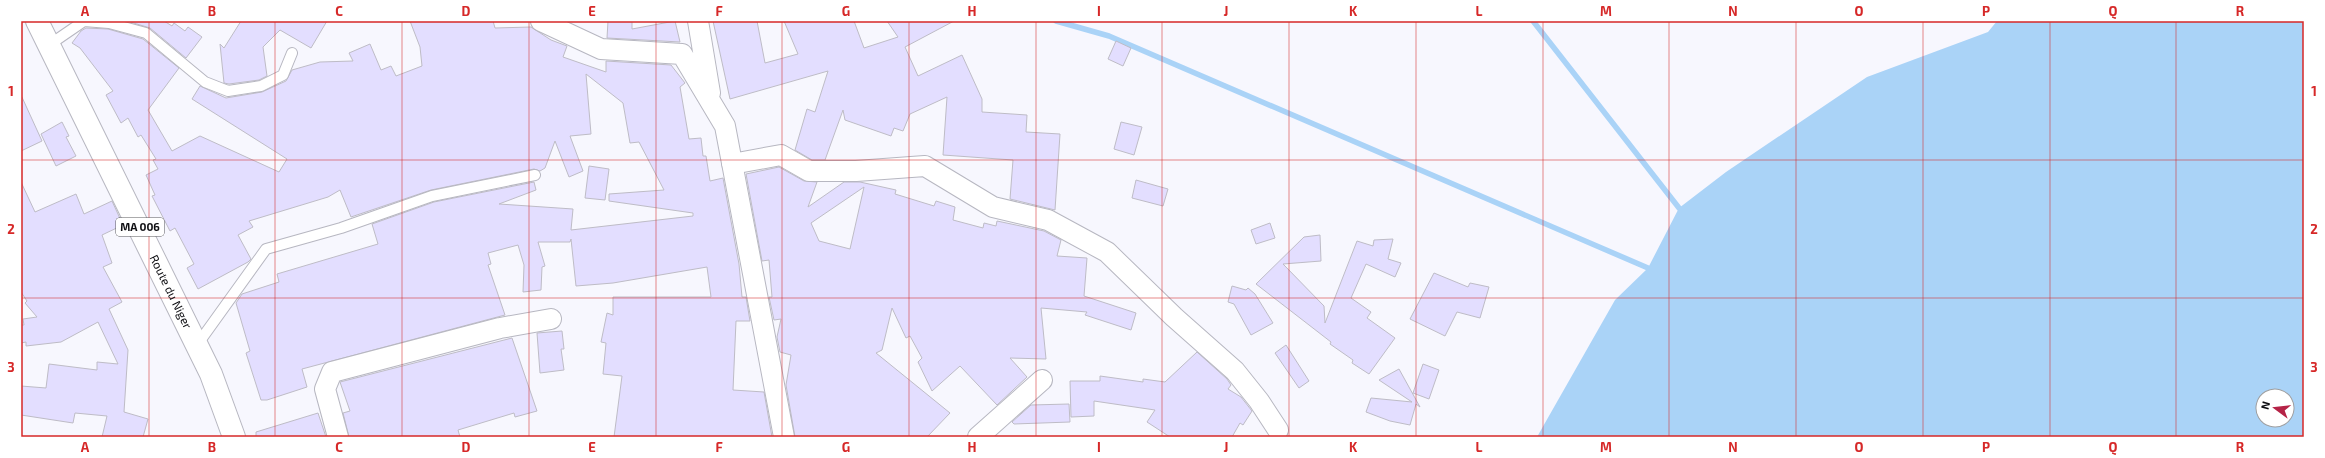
<svg xmlns="http://www.w3.org/2000/svg" width="2325" height="458" viewBox="0 0 2325 458" font-family="'Exo 2',sans-serif">
<style>
.water{fill:#aad3f7;fill-rule:evenodd}
.lines{fill:none;stroke-linecap:round;stroke-linejoin:round}
.stream{stroke:#aad3f7;stroke-width:5.5}
.building{fill:#e3deff;stroke:#bebcc6;fill-rule:evenodd}
.lane-casing{stroke:#b7b7c1;stroke-width:12}
.street-casing{stroke:#b7b7c1;stroke-width:22}
.primary-casing{stroke:#b7b7c1;stroke-width:24}
.lane{stroke:#fff;stroke-width:10}
.street{stroke:#fff;stroke-width:20}
.primary{stroke:#fff;stroke-width:22}
.grid{fill:none;stroke:#d62828;stroke-width:1;stroke-opacity:0.55}
.labels{text-anchor:middle;stroke-width:3;stroke-linejoin:round;paint-order:stroke}
.shield{fill:#fff;stroke:#565659;stroke-width:1}
.shield-label{font-size:11px;font-weight:bold;fill:#0e0e12}
.street-label{font-size:12px;fill:#0e0e12;stroke:#fff}
.neatline{fill:none;stroke:#d62828;stroke-width:1.5}
.grid-label{font-size:13px;text-anchor:middle;font-weight:bold;fill:#d62828}
</style>
<rect width="100%" height="100%" fill="#f7f7fe"/>
<path class="water" d="M1997,21H2304V437H1537L1615,300L1648,268L1679,208L1726,172L1867,77L1988,32ZM2263,396H2287V420H2263Z"/>
<g class="lines">
<path class="stream" d="M1056,21L1109,36L1648,268
M1533,21L1679,208"/>
</g>
<path class="building" d="M127,21H164L172,26L174,23L185,31L188,27L202,37L186,58L150,28Z
M241,21H327L311,48L280,30L263,47L267,76L259,80L229,84L224,83L220,44L224,48Z
M410,21H493L495,28L531,27L551,40L567,46L563,57L606,72V61L671,65L685,83L680,87L689,139L701,138L703,156H706L710,181L723,178L739,264L742,297H746L750,321H736L733,390L764,392L772,437H614L622,376L603,374L606,343L601,342L607,313L613,315V297H711L707,267L613,283L576,286L571,239L570,242H538L545,266L542,267L541,290L523,292L524,265L518,245L488,253L491,264L488,265L505,315L302,369L307,387L267,400H261L246,353L250,351L236,303L242,294L279,282L277,274L378,244L372,224L434,202L534,182L536,190L499,204L573,209L571,230L693,216V213L609,201V194L664,190L639,142L630,143L623,103L586,74L591,134L570,136L583,171L569,177L555,141L545,168L540,171L534,169L431,190L351,217L340,190L328,197L249,221L253,227L238,235L251,259L248,262L198,289L187,268L194,264L175,228L170,231L152,196L155,195L146,175L158,169L153,160L156,159L141,135L138,137L128,118L121,123L106,95L113,91L80,48L72,43L81,31L86,28L108,29L143,39L179,68L148,110L172,151L200,136L279,172L287,159L192,99L200,86L226,98L262,92L286,81L292,70L320,62L353,61L349,53L370,44L381,70L391,66L396,76L422,66L420,47Z
M608,21H632V29L675,21L680,42L607,38Z
M713,21H757L765,63L798,54L784,21H854L864,48L898,37L887,21H954L905,47L918,76L962,55L982,99V112L1027,115L1026,132L1060,134L1055,210L1010,199L1013,160L943,155L947,97L910,114L903,131L894,128L891,136L845,120L843,110L825,160H812L795,150L807,109L815,112L828,71L730,99Z
M1116,41L1131,48L1123,66L1108,59Z
M21,95L42,141L21,151Z
M62,122L69,136L66,137L76,156L56,166L41,134Z
M1121,122L1142,127L1134,155L1114,149Z
M589,166L609,169L605,200L585,198Z
M779,167L804,181L817,182L808,207L844,182H860L896,190L895,194L934,206L936,201L955,207L953,220L983,228L984,223L996,226L997,221L1044,231L1061,240L1057,256L1087,258L1084,296L1136,313L1131,330L1085,315L1087,312L1041,308L1046,359L1010,358L1027,377L997,405L960,366L932,391L918,362L922,358L910,336L906,338L892,308L882,350L876,353L950,413L927,437H795L786,385L791,355L780,352L777,337L781,319L774,320L769,297H772L769,260L762,261L746,174ZM864,187L850,249L819,241L811,223Z
M1136,180L1168,189L1163,206L1132,198Z
M21,182L35,212L76,194L84,214L112,201L123,225L102,235L112,263L103,267L122,302L109,309L128,350L124,412L148,419L143,437H102L107,416L75,413L73,423L21,415V386L46,388L49,364L97,370V362L118,364L98,322L61,342L26,346V342L21,343V325H24L23,319L37,317L25,303L27,301L21,292Z
M1270,223L1275,238L1256,244L1251,230Z
M1320,235L1321,261L1283,264L1324,306L1325,323L1357,241L1373,246L1374,240L1393,239L1388,259L1401,263L1395,277L1366,264L1351,298L1371,312L1367,318L1395,338L1369,374L1352,363L1353,360L1330,344L1331,342L1256,284L1304,237Z
M1434,273L1468,287L1470,283L1489,287L1480,318L1457,312L1445,336L1410,319Z
M1232,286L1246,290L1248,288L1255,294L1273,323L1251,335L1234,304L1228,302Z
M562,331L564,349H561L564,370L540,373L537,333Z
M512,338L537,411L515,417L514,413L458,430L460,437H349L343,413L350,411L340,382Z
M1286,345L1309,381L1299,388L1275,353Z
M1197,352L1227,379L1231,385L1228,389L1241,397L1252,411L1243,425L1240,423L1232,437H1170L1147,422L1155,410L1094,401V416L1071,417L1070,381H1100V376L1143,382V379L1165,382Z
M1423,364L1439,370L1429,399L1413,393Z
M1399,369L1420,407L1416,404L1410,425L1390,421L1366,412L1371,398L1412,402L1379,380Z
M1069,404L1070,422L1014,424L1012,422L1031,405Z
M318,413L326,437H256V432Z"/>
<g class="lines">
<defs>
<path id="lane" d="M49,45L84,21L109,23L146,33L205,82L228,91L261,86L283,75L292,53
M197,345L266,249L341,228L432,196L535,175"/>
<path id="street" d="M541,21L601,49L682,54L725,126L784,437
M698,21L710,93
M732,164L781,155L809,171H856L925,166L993,207L1048,220L1107,252L1174,317L1235,371L1259,401L1278,430
M338,437L325,389L332,372L500,328L551,319
M978,437L1042,380"/>
<g id="primary">
<path id="s1" d="M37,21L211,374L234,437"/>
</g>
</defs>
<use href="#lane" class="lane-casing"/>
<use href="#street" class="street-casing"/>
<use href="#primary" class="primary-casing"/>
<use href="#lane" class="lane"/>
<use href="#street" class="street"/>
<use href="#primary" class="primary"/>
</g>
<path class="grid" d="M149,21V437M275,21V437M402,21V437M529,21V437M656,21V437M782,21V437M909,21V437M1036,21V437M1162,21V437M1289,21V437M1416,21V437M1543,21V437M1669,21V437M1796,21V437M1923,21V437M2050,21V437M2176,21V437M21,160H2304M21,298H2304"/>
<g class="labels">
<rect class="shield" x="116" y="218" width="48" height="18" rx="3"/>
<g class="shield-label">
<text x="140" y="231">MA 006</text>
</g>
<g class="street-label">
<text dy="4" stroke="none"><textPath href="#s1" startOffset="302">Route du Niger</textPath></text>
</g>
</g>
<rect width="2325" height="458" fill="none" stroke="#ffffff" stroke-width="44"/>
<g transform="translate(2275 408) rotate(285)"><circle r="19" fill="#ffffff" stroke="#9f9fa0"/>
<path d="M0-3L7 15L0 10L-7 15Z" fill="#b52347"/>
<text y="-6" font-size="11" font-weight="bold" text-anchor="middle" fill="#0e0e12">N</text>
</g>
<rect x="22" y="22" width="2281" height="414" class="neatline"/>
<g class="grid-label">
<text x="85" y="16">A</text>
<text x="212" y="16">B</text>
<text x="339" y="16">C</text>
<text x="466" y="16">D</text>
<text x="592" y="16">E</text>
<text x="719" y="16">F</text>
<text x="846" y="16">G</text>
<text x="972" y="16">H</text>
<text x="1099" y="16">I</text>
<text x="1226" y="16">J</text>
<text x="1353" y="16">K</text>
<text x="1479" y="16">L</text>
<text x="1606" y="16">M</text>
<text x="1733" y="16">N</text>
<text x="1859" y="16">O</text>
<text x="1986" y="16">P</text>
<text x="2113" y="16">Q</text>
<text x="2240" y="16">R</text>
<text x="11" y="96">1</text>
<text x="2314" y="96">1</text>
<text x="11" y="234">2</text>
<text x="2314" y="234">2</text>
<text x="11" y="372">3</text>
<text x="2314" y="372">3</text>
<text x="85" y="452">A</text>
<text x="212" y="452">B</text>
<text x="339" y="452">C</text>
<text x="466" y="452">D</text>
<text x="592" y="452">E</text>
<text x="719" y="452">F</text>
<text x="846" y="452">G</text>
<text x="972" y="452">H</text>
<text x="1099" y="452">I</text>
<text x="1226" y="452">J</text>
<text x="1353" y="452">K</text>
<text x="1479" y="452">L</text>
<text x="1606" y="452">M</text>
<text x="1733" y="452">N</text>
<text x="1859" y="452">O</text>
<text x="1986" y="452">P</text>
<text x="2113" y="452">Q</text>
<text x="2240" y="452">R</text>
</g>
</svg>
